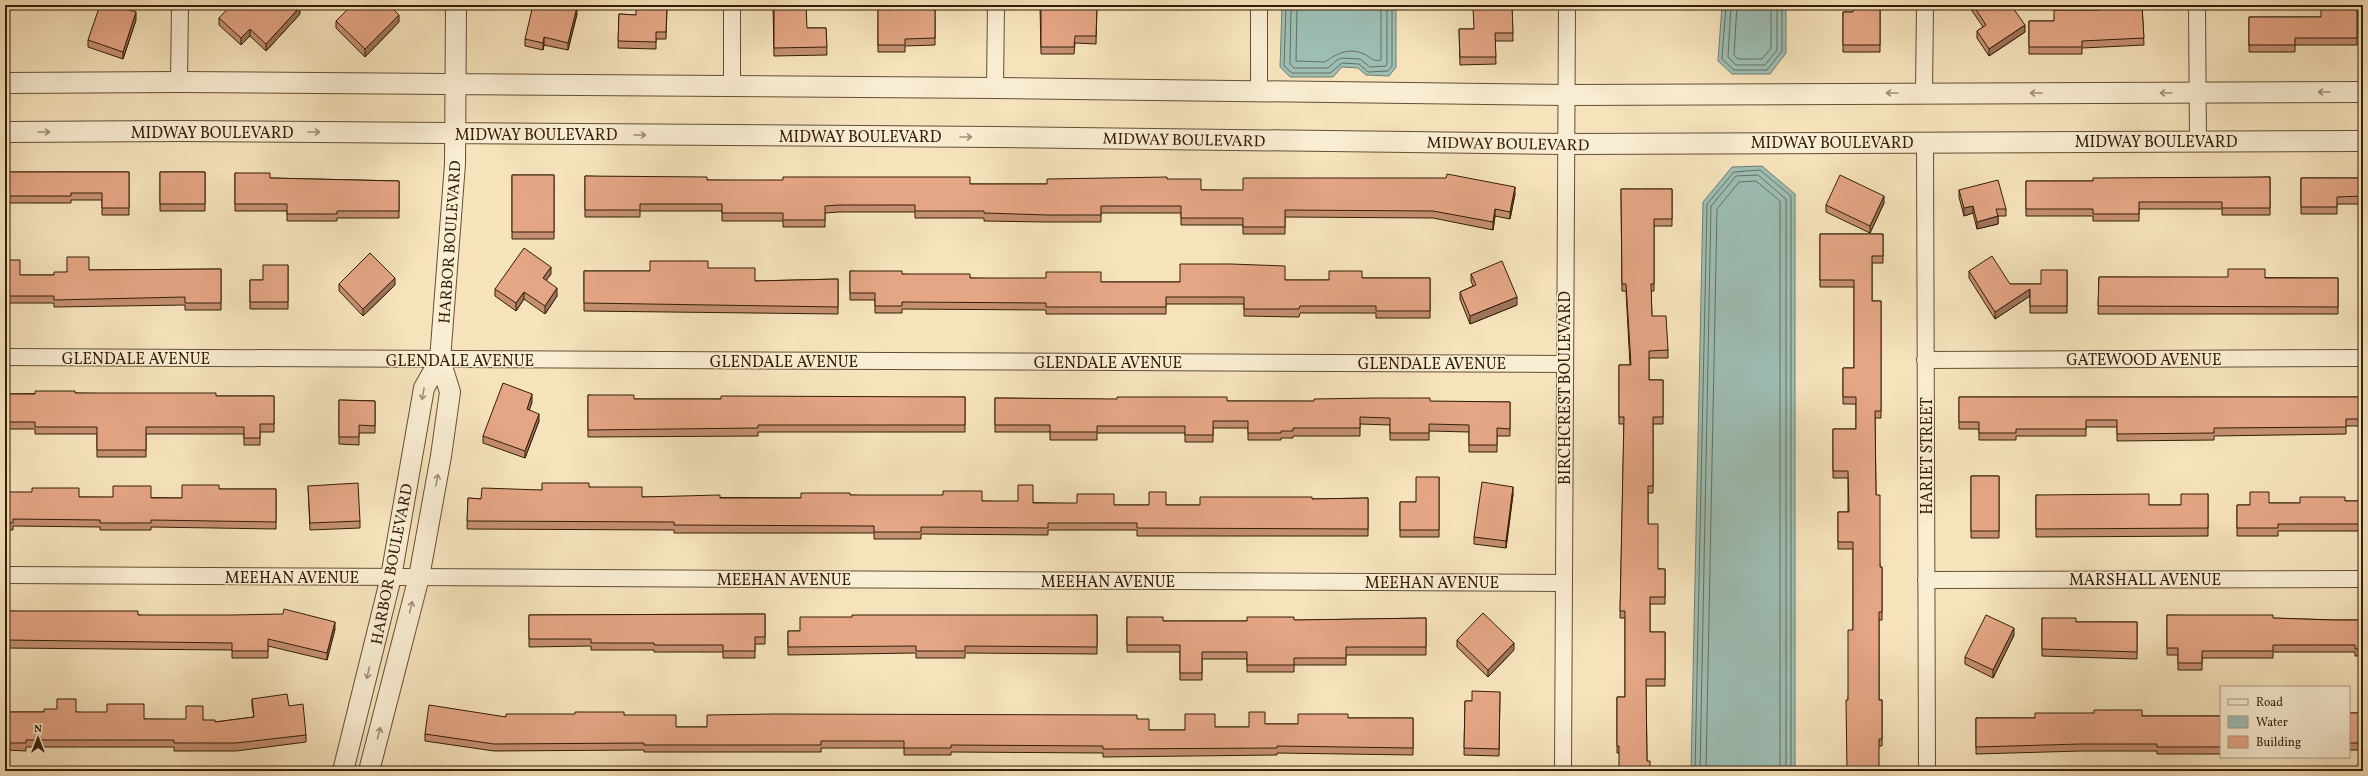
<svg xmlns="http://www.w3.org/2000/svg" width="2368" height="776" viewBox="0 0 2368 776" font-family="Vollkorn,serif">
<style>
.water{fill:#9dbeb4;stroke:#737e6f}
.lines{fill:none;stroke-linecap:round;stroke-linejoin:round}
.shore{stroke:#686e5e;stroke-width:1}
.minor-casing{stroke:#644f35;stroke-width:18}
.tertiary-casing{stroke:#644f35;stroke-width:22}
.minor{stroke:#f9edd3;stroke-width:16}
.tertiary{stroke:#f9edd3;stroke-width:20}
.wall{fill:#c58f72;stroke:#331e08}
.shaded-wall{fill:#a0745d;stroke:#331e08}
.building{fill:#e5a685;stroke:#331e08}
.oneway{stroke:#a09078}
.labels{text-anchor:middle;stroke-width:3;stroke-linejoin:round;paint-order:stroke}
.street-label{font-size:16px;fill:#331e08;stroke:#f9edd3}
</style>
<rect width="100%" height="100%" fill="#f6e3bc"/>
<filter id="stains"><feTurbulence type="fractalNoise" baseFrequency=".005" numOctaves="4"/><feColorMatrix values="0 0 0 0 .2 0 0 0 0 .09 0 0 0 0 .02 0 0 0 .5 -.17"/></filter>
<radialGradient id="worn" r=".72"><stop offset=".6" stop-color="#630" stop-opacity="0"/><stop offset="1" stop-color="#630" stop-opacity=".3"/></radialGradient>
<path class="water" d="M1282,5H1396V67L1389,76L1366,75L1358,68L1342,67L1333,77H1290L1280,67Z
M1722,5H1786V53L1770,74H1732L1718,61Z
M1762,166L1795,194V771H1691L1703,202L1732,167Z"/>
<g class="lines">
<path class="shore" d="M1286,5L1284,66L1292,73H1330L1342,63L1359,64L1368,72L1388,71L1392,66V5
M1291,5L1290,64L1294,68H1328L1337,60L1342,58L1360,59L1370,67L1386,66L1387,64V5
M1297,5L1296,61L1325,62C1336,54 1349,47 1364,54C1371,57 1372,62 1381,60V5
M1726,5L1722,59L1734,70H1767L1782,51V5
M1731,5L1728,57L1736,65H1765L1777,50V5
M1737,5L1734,55L1738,59H1762L1771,48V5
M1695,771L1707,204L1734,172L1760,170L1791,196V771
M1700,771L1711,206L1736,176L1758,175L1786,199V771
M1706,771L1717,209L1739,182L1756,181L1780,201V771"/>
<defs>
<path id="minor" d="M2197,5L2198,142
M179,82L180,5
M732,86V5
M995,88L996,5
M1259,91V5
M1924,93L1925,5
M1925,142L1927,771
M5,357L1564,364
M1925,360L2363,358
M5,575L1563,583
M1926,580L2363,579
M1563,771L1567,5"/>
<path id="tertiary" d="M5,83L179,82L995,88L1566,95L2363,92
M5,132L179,131L995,137L1566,144L2363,141
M343,771L391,577L424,388L440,360
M369,771L419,577L441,456L450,392L440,360L455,164L456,5"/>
</defs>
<use href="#minor" class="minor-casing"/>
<use href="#tertiary" class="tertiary-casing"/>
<use href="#minor" class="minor"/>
<use href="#tertiary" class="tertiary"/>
</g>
<path class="wall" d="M773,5L807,28H826L827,55L774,56Z
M878,5H935V45L905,46V52H878Z
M1040,5L1097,6L1096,44L1075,43L1074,54H1041Z
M1512,5L1513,41H1495L1496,64L1460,65L1459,29H1473Z
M1880,5V52H1843V12H1853Z
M1968,5H2011L2025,32L1989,56L1977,38V31L1983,27Z
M2099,5H2142L2144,45L2082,48V54H2029V21H2054L2100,10Z
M667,7L666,39H656V49L618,48L619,14L636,15Z
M2357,7V45H2295V52H2249V17H2321Z
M300,14L266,51L250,36L241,45L219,25V18Z
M577,14L568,50L544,45L543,50L525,46V39Z
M136,20L123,59L88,47V40Z
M336,21L399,22L365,57L336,28Z
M5,172H129V215H102V200H71V203H8V208H5Z
M160,172H205V211H160Z
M235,173L270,178L399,181V218H337V221H287V211H235Z
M512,175H554V239H512Z
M585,176L707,180L970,184H1047L1167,179L1201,190L1515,194L1510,219L1495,216L1493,230L1433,218L1285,217V234H1243V225H1181V213H1101V222H1047L984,221V218H915V212H839L825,213V227H783V221H722V211H640V217H585Z
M2270,177V215H2222V209H2139V221H2093V216H2026V181H2093Z
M2301,178H2363V204H2337V214H2301Z
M1621,189H1672V226H1654V291H1651L1652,316L1668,350V358H1649V380H1663V424H1653V493H1648V524L1658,569H1665V604H1650V632H1665V686H1646L1647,761L1650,771L1619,753H1617V697H1625V618H1620L1624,424H1619V365H1630L1626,291H1622Z
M1959,190L2006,209V216H1998V224L1977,229L1973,213L1964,216L1959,197Z
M1884,203L1870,233L1826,212V205Z
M1820,234H1883V263H1872V301H1881V418H1875L1876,495L1880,567H1882V620H1879V700H1882V746H1879L1848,700L1853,630V549H1838V512H1848V478H1833V429H1856V404H1843V368H1854V287H1820Z
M5,260L20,275H54L67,272L89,270L221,269V310H185V305L54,307V303H5Z
M288,265V309H250V280H263Z
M708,268L755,281L838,279V314L584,311V271H650Z
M2067,270V313H2030V296L1995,319L1969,278V271L2010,284H2041Z
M850,271L970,278L1101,282H1180L1285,280H1329L1362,278H1430V318H1376V313H1300L1299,317L1244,316V304H1166V314H1046V310L902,309V313H875V300H850Z
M551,274L546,280L557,296L545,314L524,299L516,311L495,296V289Z
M1471,274L1517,305L1470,324L1460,299V292L1473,286L1471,281Z
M2099,277L2338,278V314H2098Z
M339,284L395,285L363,316L339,291Z
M75,393L216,396H274V432H260V445H244V434H146V457H97V434H35V429H5V394Z
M588,395L634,399H721L965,397V432H758V436L588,437Z
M1959,397H2363V426H2346V434L2214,436V440L2117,441V427H2086V436H2016V440H1979V429H1959Z
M995,398L1227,401L1510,402V436H1497V452H1469V432L1429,431V440H1390V425L1360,424V436H1293V438H1281V440H1248V428H1213V442H1185V433H1097V440H1050V432H995Z
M339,400L375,401V433H359V445L339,444Z
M532,402L529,410L539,421L525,458L483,443V436Z
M1971,476H1999V538H1971Z
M1439,477V537H1400V502H1416Z
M308,486L360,521V528L310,530Z
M589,487L642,497L801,498L850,495L982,501L1114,505H1200L1312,499L1368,498V536H1137V530H1048V535L921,534V539H874V533H674V530L467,529L468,498L481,499L542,490Z
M219,489H276V529L151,527V530H100V527L13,526V530H5V492L79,497L182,498Z
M1513,494L1506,548L1474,544V537Z
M2208,494V536L2036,537V495L2149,505H2181Z
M2345,501H2363V531H2278V536H2237V505H2250L2269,503H2300Z
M5,611L138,615L335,629L327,660L268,646V658H232V650L5,648Z
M765,614V644H755V658H723V652H654V650H591V646L529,647V615Z
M1097,615V654L965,653V658H916V653L788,655V631H800Z
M2167,615L2334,620H2363V656H2355V652H2273V658H2202V670H2178V655H2167Z
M1127,617L1163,621H1247L1426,618V655H1346V665H1294V672H1247V659H1202V680H1180V652H1127Z
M2042,618L2076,622H2137V659L2042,656Z
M2014,635L1993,678L1965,664V657Z
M1457,640L1514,650L1488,677L1457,647Z
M1500,692L1499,756L1464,755L1465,701H1472Z
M252,699L289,706L306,735V742L236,751H174V747H26V751L5,750V712H76L144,719L203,720L215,722L254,717L252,706Z
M2349,713H2363V750H2349Z
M624,715L676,727H707L1137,719L1149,730H1185L1215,727H1249L1265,724H1298L1348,718H1413V755L1277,753V755L1103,757V753L951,752V755H904V748H821V752H644V750L494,751L425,741V734L506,717Z
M2142,716H2221V754H2157V751H2081L1976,754V718H2035Z"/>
<path class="shaded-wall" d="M300,7V14L266,51V44Z
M577,7V14L568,50V43Z
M136,12V20L123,59V52Z
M399,15V22L365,57V49Z
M2025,25V32L1989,56V49Z
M250,29V36L241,45V38Z
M544,37V45L543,50V43Z
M1515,187V194L1510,219V212Z
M1884,196V203L1870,233V226Z
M1973,206V213L1964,216V208Z
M1495,209V216L1493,230V222Z
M1998,216V224L1977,229V222Z
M551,267V274L543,285V278Z
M395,278V285L363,316V309Z
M557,288V296L545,314V306Z
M2030,289V296L1995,319V312Z
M524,292V299L516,311V303Z
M1517,297V305L1470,324V316Z
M532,394V402L527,417V409Z
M539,414V421L525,458V451Z
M1513,487V494L1506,548V541Z
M335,622V629L327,660V653Z
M2014,628V635L1993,678V670Z
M1514,643V650L1488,677V670Z"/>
<path class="building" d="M100,5H113L136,12L123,52L88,40Z
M231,5H299L300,7L266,44L250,29L241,38L219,18Z
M352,5H389L399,15L365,49L336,21Z
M533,5H570L577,7L568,43L544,37L543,43L525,39Z
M774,5H806L807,28H826L827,47L774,48Z
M878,5H935V38L905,39V45H878Z
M1041,5L1097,6L1096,36H1075L1074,47H1041Z
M1512,5L1513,33H1495L1496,57H1460L1459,29H1474L1473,6Z
M1853,5H1880V45H1843V12H1853Z
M1973,5H2011L2025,25L1989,49L1977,31L1986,25Z
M2100,5H2142L2144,38L2082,41V47H2029V21H2054V10H2100Z
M636,6L667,7L666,32H656V42L618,41L619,14L636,15Z
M2321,7H2357V38H2295V45H2249V17H2321Z
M5,172H129V208H102V193H71V196H8V201H5Z
M160,172H205V204H160Z
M235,173H270V178L399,181V211H337V214H287V204H235Z
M1447,174L1515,187L1510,212L1495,209L1493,222L1433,211L1285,210V227H1243V218H1181V206H1101V215H1047L984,213V211H915V205H839L825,206V220H783V213H722V204H640V210H585V176L707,177V180H783V177H970V184H1047V179L1167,177V179H1201V190H1243V178H1446Z
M512,175H554V232H512Z
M1840,175L1884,196L1870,226L1826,205Z
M2270,177V208H2222V202H2139V214H2093V209H2026V181H2093V178Z
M2301,178H2363V196L2337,197V207H2301Z
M1998,180L2006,209H1996L1998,216L1977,222L1973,206L1964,208L1959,190Z
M1621,189H1672V219H1654V284H1651L1652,316H1666L1668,350L1649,351V380H1663V417H1653V486H1648V524H1658V569H1665V597H1650V632H1665V679H1646L1647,761H1650V771H1619V746H1617V697H1625V611H1620L1624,417H1619V365H1631L1626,284H1622Z
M1820,234H1883V256H1872V301H1881V411H1875L1876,495H1880V567H1882V612H1879V700H1882V739H1879V771H1847L1846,700H1848V630H1853V542H1838V512H1849L1848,471H1833V429H1856V397H1843V368H1854V280H1820Z
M524,248L551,267L543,278L557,288L545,306L524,292L516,303L495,289Z
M370,253L395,278L363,309L339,284Z
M1992,256L2010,284H2041V270H2067V306H2030V289L1995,312L1969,271Z
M67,257H89V270L221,269V303H185V297L54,300V296H5V260H20V275H54V272H67Z
M650,261H708V268H755V281L838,279V307L584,303V271H650Z
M1502,261L1517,297L1470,316L1460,292L1476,285L1471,274Z
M1180,264H1231L1285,266V280H1329V271H1362V278H1430V311H1376V306H1300L1299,309H1244V297H1166V307H1046V303L902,302V306H875V293H850V271H902V274H970V278H1046V272H1101V282H1180Z
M263,265H288V302H250V280H263Z
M2228,269H2265V278H2338V307L2098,306L2099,277H2228Z
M503,383L532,394L527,409L539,414L525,451L483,436Z
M35,391H75V393H216V396H274V424H260V438H244V427H146V450H97V427H35V422H5V394H35Z
M588,395H634V399H721V396L965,397V425H758V428L588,430Z
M1117,397H1227V401H1314V399L1376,398H1430V401L1510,402V429L1497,428V445H1469V425L1429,424V433H1390V418L1360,417V428H1293V431H1281V433H1248V421H1213V435H1185V426H1097V432H1050V425H995V398L1117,399Z
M1959,397H2363V419H2346V427L2214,428V433L2117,434V420H2086V429H2016V433H1979V422H1959Z
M339,400L375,401V426L359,425V437H339Z
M1971,476H1999V531H1971Z
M1416,477H1439V530H1400V502H1416Z
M1482,482L1513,487L1506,541L1474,537Z
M358,483L360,521L310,523L308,486Z
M542,483H589V487H642V497L720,495V498H801V493H850V495H943V491H982V501H1018V485H1033V503H1077V494H1114V505H1149V492H1166V505H1200V497H1312V499L1368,498V529L1137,528V523H1048V528L921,527V532H874V526L674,525V522L467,521L468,498L481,499L482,488L542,490Z
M182,485H219V489H276V522L151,520V523H100V520L13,519V523H5V492H32V488H79V497H113V486H151V498H182Z
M2250,492H2269V503H2300V497H2345V501H2363V524H2278V528H2237V505H2250Z
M2149,494V505H2181V494H2208V528L2036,529V495Z
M284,609L335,622L327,653L268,639V651H232V643L5,640V611H138V615H232L283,614Z
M1483,613L1514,643L1488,670L1457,640Z
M765,614V637H755V651H723V645H654V643H591V639H529V615Z
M852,615H1097V647L965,646V651H916V646L788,647V631H800V617H852Z
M1986,615L2014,628L1993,670L1965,657Z
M2167,615H2273V618L2334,620H2363V649H2355V645H2273V651H2202V663H2178V648H2167Z
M1127,617H1163V621H1247V617H1294V620L1426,618V647H1346V658H1294V665H1247V652H1202V673H1180V645H1127Z
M2042,618H2076V622H2137V652L2042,649Z
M1472,691L1500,692L1499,749L1464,748L1465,701H1472Z
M287,694L289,706L303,704L306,735L236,743H174V740H26V743H5V712H44V709H57V699H76V712H107V704H144V719H186V706H203V720H215V722L254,717L252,699Z
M429,705L506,717V714H575V712H624V715H676V727H707V715L773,714L1137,715V719H1149V730H1185V714H1215V727H1249V712H1265V724H1298V714H1348V718H1413V748L1277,746V748L1103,749V746L951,745V748H904V741H821V745H644V743L494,744L425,734Z
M2094,710H2142V716H2221V747H2157V744H2081L1976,747V718H2035V713H2094Z
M2349,713H2363V743H2349Z"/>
<defs><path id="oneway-shaft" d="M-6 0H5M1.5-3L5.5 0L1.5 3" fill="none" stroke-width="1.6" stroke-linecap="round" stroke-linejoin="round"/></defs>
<g class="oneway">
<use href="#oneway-shaft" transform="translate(2324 92) rotate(180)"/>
<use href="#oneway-shaft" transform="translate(1892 93) rotate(180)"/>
<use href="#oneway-shaft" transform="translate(2036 93) rotate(180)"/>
<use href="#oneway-shaft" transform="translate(2166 93) rotate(180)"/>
<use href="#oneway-shaft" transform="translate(44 132)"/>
<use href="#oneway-shaft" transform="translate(314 132)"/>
<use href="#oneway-shaft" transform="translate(640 135)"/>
<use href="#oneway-shaft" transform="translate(966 137)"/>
<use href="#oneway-shaft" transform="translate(423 394) rotate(100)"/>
<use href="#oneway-shaft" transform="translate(437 480) rotate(-79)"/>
<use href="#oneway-shaft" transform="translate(411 607) rotate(-76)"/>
<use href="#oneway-shaft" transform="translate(368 673) rotate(103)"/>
<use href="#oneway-shaft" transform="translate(379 733) rotate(-74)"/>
</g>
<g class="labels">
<g class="street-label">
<text x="212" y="138">MIDWAY BOULEVARD</text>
<text x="536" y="140">MIDWAY BOULEVARD</text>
<text x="860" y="142">MIDWAY BOULEVARD</text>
<text transform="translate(1184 139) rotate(1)" y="6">MIDWAY BOULEVARD</text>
<text x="2156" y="147">MIDWAY BOULEVARD</text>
<text x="1832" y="148">MIDWAY BOULEVARD</text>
<text transform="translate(1508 143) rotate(1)" y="6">MIDWAY BOULEVARD</text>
<text transform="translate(449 242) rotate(-86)" y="6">HARBOR BOULEVARD</text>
<text x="136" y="364">GLENDALE AVENUE</text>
<text x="2144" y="365">GATEWOOD AVENUE</text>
<text x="460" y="366">GLENDALE AVENUE</text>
<text x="784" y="367">GLENDALE AVENUE</text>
<text x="1108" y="368">GLENDALE AVENUE</text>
<text x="1432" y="369">GLENDALE AVENUE</text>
<text transform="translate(1564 388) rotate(-90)" y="6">BIRCHCREST BOULEVARD</text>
<text transform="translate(1926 456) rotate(-90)" y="6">HARIET STREET</text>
<text transform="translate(391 564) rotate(-79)" y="6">HARBOR BOULEVARD</text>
<text x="292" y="583">MEEHAN AVENUE</text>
<text x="784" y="585">MEEHAN AVENUE</text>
<text x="2145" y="585">MARSHALL AVENUE</text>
<text x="1108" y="587">MEEHAN AVENUE</text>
<text x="1432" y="588">MEEHAN AVENUE</text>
</g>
</g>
<rect width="2368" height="776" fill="none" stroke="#f6e3bc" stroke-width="20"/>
<rect x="6" y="6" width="2356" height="764" fill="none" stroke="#331e08" stroke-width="2"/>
<rect x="10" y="10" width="2348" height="756" fill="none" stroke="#331e08"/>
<rect x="2220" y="686" width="130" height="72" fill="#f9edd3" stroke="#aa9a82"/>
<rect x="2228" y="699" width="20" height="6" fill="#f9edd3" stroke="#aa9a82"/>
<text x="2256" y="706" font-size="12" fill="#331e08">Road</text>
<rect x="2228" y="716" width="20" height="12" fill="#9dbeb4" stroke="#aa9a82"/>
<text x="2256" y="726" font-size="12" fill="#331e08">Water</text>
<rect x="2228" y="736" width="20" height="12" fill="#e5a685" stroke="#aa9a82"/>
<text x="2256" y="746" font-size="12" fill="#331e08">Building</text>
<g transform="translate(38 738)" stroke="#f9edd3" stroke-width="3" paint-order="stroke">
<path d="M0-3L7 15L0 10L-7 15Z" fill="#331e08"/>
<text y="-6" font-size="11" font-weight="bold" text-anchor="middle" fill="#331e08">N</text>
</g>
<rect width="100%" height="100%" filter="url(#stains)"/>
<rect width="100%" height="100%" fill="url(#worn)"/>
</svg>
